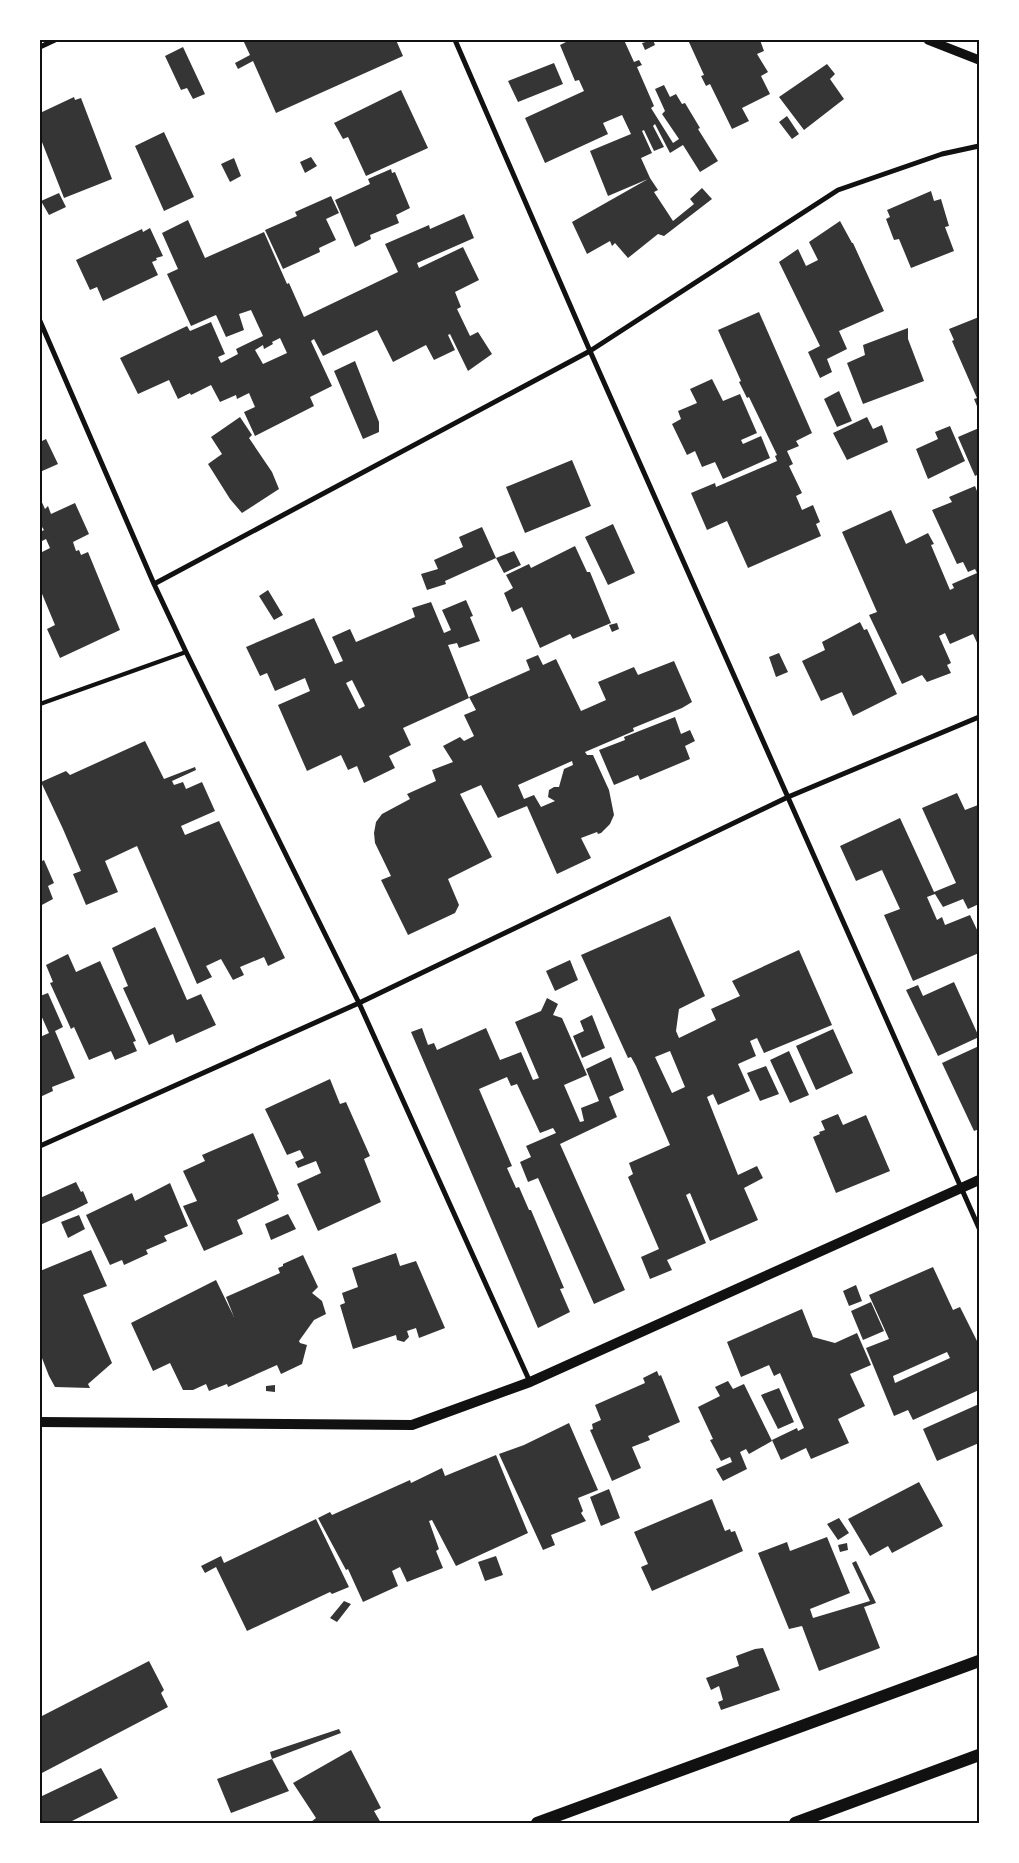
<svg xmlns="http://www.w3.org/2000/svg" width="1019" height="1863" viewBox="0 0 1019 1863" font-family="Commissioner,sans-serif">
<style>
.building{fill:#353535;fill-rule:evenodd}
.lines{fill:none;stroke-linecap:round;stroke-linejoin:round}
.service{stroke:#111;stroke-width:4}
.minor{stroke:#111;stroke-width:5}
.tertiary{stroke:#111;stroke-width:9}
.secondary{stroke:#111;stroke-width:10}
.primary{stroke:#111;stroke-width:12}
.neatline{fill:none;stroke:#111;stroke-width:2}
</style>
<rect width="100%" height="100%" fill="#fff"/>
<path class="building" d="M243,40H396L403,56L276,113L253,61L238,69L235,63L250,55Z
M570,40H624L634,62L639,60L642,65L637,67L654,106L651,108L673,143L679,139L662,114L665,111L655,89L664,85L670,97L676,94L682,104L685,103L700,128L698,129L718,161L700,172L683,145L670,153L655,124L653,126L664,147L654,151L644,130L642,131L652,153L641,158L650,178L658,190L654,192L673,221L694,204L690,199L702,188L712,199L664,236L658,234L628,258L615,243L612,246L610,241L587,254L572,222L648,179L608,196L590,151L631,134L622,115L603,123L608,134L545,163L525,118L584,91L579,80L575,81L560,45Z
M653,40L655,45L645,50L642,43Z
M688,40H760L764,51L757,54L768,72L761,76L770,94L742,108L749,121L732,129L710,84L706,86L701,76L704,75Z
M183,47L205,94L193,99L187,88L181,90L165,56Z
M554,63L563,84L518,102L508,81Z
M827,64L835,74L830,79L844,99L804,130L779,97Z
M401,90L428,148L366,176L348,137L343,139L334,123Z
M74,97L75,100L81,98L112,179L64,198L40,137V113Z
M787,116L799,134L792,139L779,122Z
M164,132L194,197L164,211L135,146Z
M311,157L317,166L305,173L300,162Z
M234,158L241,176L230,182L221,164Z
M391,169L392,173L395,172L410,208L396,215L399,223L370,235L371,239L355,247L335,200L370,184L368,179Z
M931,191L934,201L941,199L949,226L945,227L954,251L911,268L899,239L894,240L886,219L890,217L887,210Z
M59,193L66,207L49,215L41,201Z
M331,196L339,213L326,219L336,240L319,248L320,252L283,269L265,230L297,216L295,212Z
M464,214L474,238L417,263L419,268L463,247L479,280L455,292L461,307L457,309L470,336L478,332L492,354L468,371L450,334L448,335L455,350L434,360L426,345L393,362L377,330L323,356L314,339L311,341L332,386L310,397L314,406L255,436L244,412L255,407L249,393L237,399L236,395L220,402L211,385L191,395L190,393L178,399L169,380L138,394L120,358L187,326L190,331L211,322L225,354L218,357L221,363L238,354L236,349L263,336L251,310L239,314L244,330L226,337L216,315L191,326L167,274L178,269L162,233L188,220L205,258L264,232L287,284L289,283L304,317L398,272L385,244L429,225L430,229ZM280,338L287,353L263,364L255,350L263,345L264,349L273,344L272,342Z
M840,221L852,243H853L884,311L839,331L847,349L827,359L832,372L820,378L808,352L820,346L779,262L798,249L806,266L818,260L809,242Z
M150,228L163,256L156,258L157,260L152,262L158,275L103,301L97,287L90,290L76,260L142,229L143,232Z
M759,312L812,433L796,441L799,446L787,451L793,464L789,466L802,493L796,496L802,510L813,505L820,522L816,524L821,536L748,568L727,521L707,530L691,493L715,483L716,487L777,461L775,456L777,455L749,397L747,398L739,382L741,381L718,330Z
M979,317V411L974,399L977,398L952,341L954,340L949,329Z
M908,328V339L924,381L863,404L847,363L865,355L863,345Z
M355,361L379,422V432L363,439L334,371Z
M712,379L723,401L740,394L757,433L741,440L743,444L761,436L770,458L723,479L715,462L702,467L695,451L687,455L672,424L681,419L678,411L697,403L690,389Z
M839,391L852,421L837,427L824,399Z
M240,417L252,435L249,438L272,472L279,489L242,513L230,499L208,464L222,454L211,437Z
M867,417L873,429L882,425L888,442L847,460L833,433Z
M950,426L965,461L928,479L916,449L938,439L935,432Z
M979,428V474L975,476L958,437Z
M46,439L58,464L40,472V442Z
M572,460L591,506L525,533L506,487Z
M975,486L979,496V647L973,634L950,644L945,633L939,636L951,663L947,665L951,673L927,682L922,675L902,684L869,615L877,612L842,532L891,510L906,544L928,533L934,544L931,545L950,590L954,588L952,584L977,573L975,569L968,572L963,562L957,564L932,510L952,502L949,497Z
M40,498L45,509L48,506L51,514L75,503L89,534L73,542L76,551L79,550L81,555L88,552L120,630L60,658L47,629L55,625L40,589V553L50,548L46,539L40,542V532L44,530L40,524Z
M613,524L635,573L608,585L585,537Z
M482,527L496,558L514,551L521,565L504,573L496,558L445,581L446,584L427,590L421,574L438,569L434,560L463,547L459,537Z
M575,546L587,572H590L611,623L573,639L570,634L540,648L522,607L512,612L504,593L513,588L506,575L529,564L531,568Z
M268,590L283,615L274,620L259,596Z
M466,600L473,616L470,617L480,641L459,648L457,643L448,645L469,698L403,728L411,745L389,756L395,768L364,783L357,766L348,770L341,755L307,771L278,705L310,691L305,678L275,691L267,673L260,676L246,647L314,618L335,664L343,661L332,637L350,629L356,642L415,617L412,608L431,602L444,633L451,630L442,610ZM352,680L365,706L359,709L346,683Z
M860,622L864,630L867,629L897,694L853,716L842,692L821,701L802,661L825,650L822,642Z
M617,623L619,629L612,632L609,625Z
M779,653L788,672L776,677L769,657Z
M538,655L543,665L556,659L581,711L606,700L598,682L634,667L638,675L674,661L692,702L682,708L633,728L634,731L585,752L587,755H593L609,790L614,815L610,824L601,833L598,834L597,832L581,838L591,858L557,874L527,806L498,818L481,785L460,794L492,857L448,879L459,905L455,913L408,935L381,880L391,876L375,843L374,833L376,822L382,814L410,799L407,794L436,781L432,770L453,762L443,746L460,737L464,741L474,736L464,715L476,710L469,697L530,670L526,660ZM572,761L573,765L564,769L559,787H554L549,790L548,797L555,801L541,807L534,795L524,799L518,785Z
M675,717L681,734L690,730L695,741L685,746L690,759L640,780L638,775L614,785L599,750L625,740L624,737Z
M145,741L164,779L195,767L196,770L172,781L174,785L183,782L186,789L202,782L215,811L181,826L185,835L219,821L285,958L268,966L264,957L240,967L244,975L233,980L221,959L206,966L212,977L197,984L137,846L105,861L118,892L86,905L73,874L81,871L63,829L41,782L66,771L70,775Z
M957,793L965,810L978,805L979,808V904L968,909L963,899L943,907L935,894L927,897L937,920L942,917L945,925L970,915L979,934V953L913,981L884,915L900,909L882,870L856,881L840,846L900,818L934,892L956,883L922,808Z
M44,860L54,883L48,886L53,899L40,906V862Z
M670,916L705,996L679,1009L676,1031L679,1038L716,1020L711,1009L740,996L732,981L799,950L832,1025L764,1053L757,1038L750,1041L756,1056L738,1064L750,1091L718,1105L713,1094L707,1097L738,1175L757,1166L763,1178L744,1188L758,1220L710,1241L690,1193L686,1195L706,1243L667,1260L672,1270L650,1279L641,1257L659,1249L628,1177L633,1174L629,1163L670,1145L636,1066L631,1057L628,1058L581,955ZM670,1051L685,1087L672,1093L655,1057Z
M155,927L187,1000L201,994L216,1025L176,1043L173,1034L149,1045L123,988L128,986L112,948Z
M68,954L76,972L100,961L136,1041L133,1042L137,1051L115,1060L111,1051L89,1060L74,1027L71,1029L50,983L53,982L46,965Z
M570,960L578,980L555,991L546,971Z
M954,982L979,1037L938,1056L906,990L918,985L923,996Z
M48,993L63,1027L55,1031L75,1078L52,1087L53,1091L40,1097V1037L49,1033L40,1013V996Z
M547,998L558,1004L553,1015L562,1018L587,1075L564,1085L580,1122L584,1121L581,1108L599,1101L586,1069L611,1057L624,1090L609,1097L617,1117L560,1144L625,1290L594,1304L538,1178L528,1182L520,1162L531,1157L526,1146L556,1133L553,1128L540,1133L517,1084L511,1086L507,1077L479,1089L512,1166L507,1168L516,1188L519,1187L529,1210H531L564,1288L560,1289L570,1312L538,1328L411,1032L422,1028L428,1045L434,1043L437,1050L486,1028L500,1060L521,1052L533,1080L539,1078L515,1022L541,1011Z
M592,1015L605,1048L582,1058L573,1036L584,1031L580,1021Z
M833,1029L853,1073L816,1090L796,1046Z
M979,1046V1129L974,1131L942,1063Z
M789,1051L809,1095L790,1103L770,1060Z
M766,1066L779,1094L760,1101L747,1073Z
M330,1079L340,1104L346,1102L370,1156L364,1159L381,1202L318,1231L297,1184L321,1173L316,1161L298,1168L295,1162L304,1158L300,1150L287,1155L265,1109Z
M838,1114L843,1125L866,1115L890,1171L836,1193L813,1137L820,1134L819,1132L825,1130L821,1121Z
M253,1133L279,1194L277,1195L279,1200L237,1220L243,1234L204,1251L183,1206L197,1201L183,1171L205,1161L202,1155Z
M76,1182L81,1192L83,1191L88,1203L76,1209L40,1225V1198Z
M170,1183L188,1226L164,1236L167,1241L146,1250L148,1254L124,1265L122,1260L110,1265L86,1215L132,1193L135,1201Z
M288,1214L296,1229L271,1240L265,1224Z
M79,1215L85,1229L68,1238L61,1222Z
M91,1250L107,1286L83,1295L112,1363L88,1384L90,1388L55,1387L49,1376L40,1353V1271Z
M396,1253L400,1266L416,1261L445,1328L419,1338L416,1328L407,1331L409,1337L404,1342L397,1340L396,1335L353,1349L340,1305L345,1303L342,1293L358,1287L352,1268Z
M303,1255L318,1287L312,1293L322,1301L326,1314L314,1320L299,1341L300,1343L307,1345L302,1364L281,1374L277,1365L228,1387L227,1384L209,1391L206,1384L193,1390H183L170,1363L153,1371L131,1323L216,1280L234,1317L226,1297L280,1273L278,1268L283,1266V1264Z
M933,1267L953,1310L960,1307L979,1345V1390L913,1420L908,1410L894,1416L866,1348L889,1339L869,1295ZM947,1352L950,1358L895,1383L893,1376Z
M856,1285L862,1301L849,1306L843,1291Z
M871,1302L884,1331L863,1340L851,1311Z
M802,1309L813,1337L835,1343L857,1333L871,1365L850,1374L865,1406L838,1419L849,1443L811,1459L806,1448L781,1460L772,1440L797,1428L798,1431L804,1428L780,1373L774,1376L769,1365L741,1377L727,1342Z
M657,1371L659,1376L661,1375L680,1422L648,1436L650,1440L632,1447L641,1468L612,1481L590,1430L593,1429L592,1424L601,1420L595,1405L645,1383L643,1378Z
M728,1381L733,1389L744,1384L772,1441L749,1454L746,1449L740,1452L747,1469L723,1481L716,1469L732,1462L730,1457L721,1461L710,1440L713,1439L698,1407L720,1396L715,1387Z
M275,1385V1392L266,1391V1386Z
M779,1388L794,1422L778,1429L761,1395Z
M979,1404V1443L937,1461L923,1429Z
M569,1423L598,1490L578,1498L583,1511L581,1513L586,1521L551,1535L555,1545L543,1550L499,1454L524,1445Z
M496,1455L528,1533L456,1566L432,1520L429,1521L439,1549L436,1551L443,1568L407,1582L400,1567L392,1571L398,1586L363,1602L348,1569L346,1570L318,1518L330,1512L332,1515L410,1480L411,1483L442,1468L445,1476Z
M919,1482L943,1526L892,1553L888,1546L870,1556L848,1519Z
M609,1489L620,1518L601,1526L590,1497Z
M712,1499L725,1531L730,1529L731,1532L735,1531L743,1551L652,1591L641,1567L648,1564L634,1532Z
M839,1518L849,1533L838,1540L827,1524Z
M316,1519L349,1587L332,1594L330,1592L247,1631L216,1567L205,1573L201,1566L221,1556L224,1563Z
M827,1537L850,1593L810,1609L813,1618L870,1601L852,1563L856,1561L876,1603L864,1607L880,1648L819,1671L802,1626L789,1629L758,1553L787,1542L790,1551Z
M847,1543L848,1550L840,1552L838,1545Z
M496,1556L503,1575L485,1581L478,1562Z
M344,1601L351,1604L337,1622L330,1618Z
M763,1648L780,1690L721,1710L718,1702L723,1700L719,1686L711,1690L706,1678L739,1666L736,1656L755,1649Z
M149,1661L164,1690L161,1693L168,1707L40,1774V1717Z
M339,1729L341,1733L272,1759L270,1752Z
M351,1750L381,1808L374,1811L381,1823H312L311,1822L316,1818L293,1783Z
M272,1759L289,1791L231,1813L217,1779Z
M101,1768L118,1798L72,1821L73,1823H40V1797Z"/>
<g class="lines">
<path class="service" d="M40,704L186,652"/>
<path class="minor" d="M455,40L590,351L979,1228
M40,47L55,40
M40,321L154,584L186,652L359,1003L530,1382
M154,584L590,351L838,190L942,154L979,146
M40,1146L359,1003L788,797L979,717"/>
<path class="tertiary" d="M928,40L979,60"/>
<path class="secondary" d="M40,1422L412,1425L530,1382L979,1180"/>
<path class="primary" d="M537,1823L979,1661
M795,1823L979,1755"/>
</g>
<rect width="1019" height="1863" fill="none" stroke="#ffffff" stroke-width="82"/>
<rect x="41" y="41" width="937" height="1781" class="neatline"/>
</svg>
